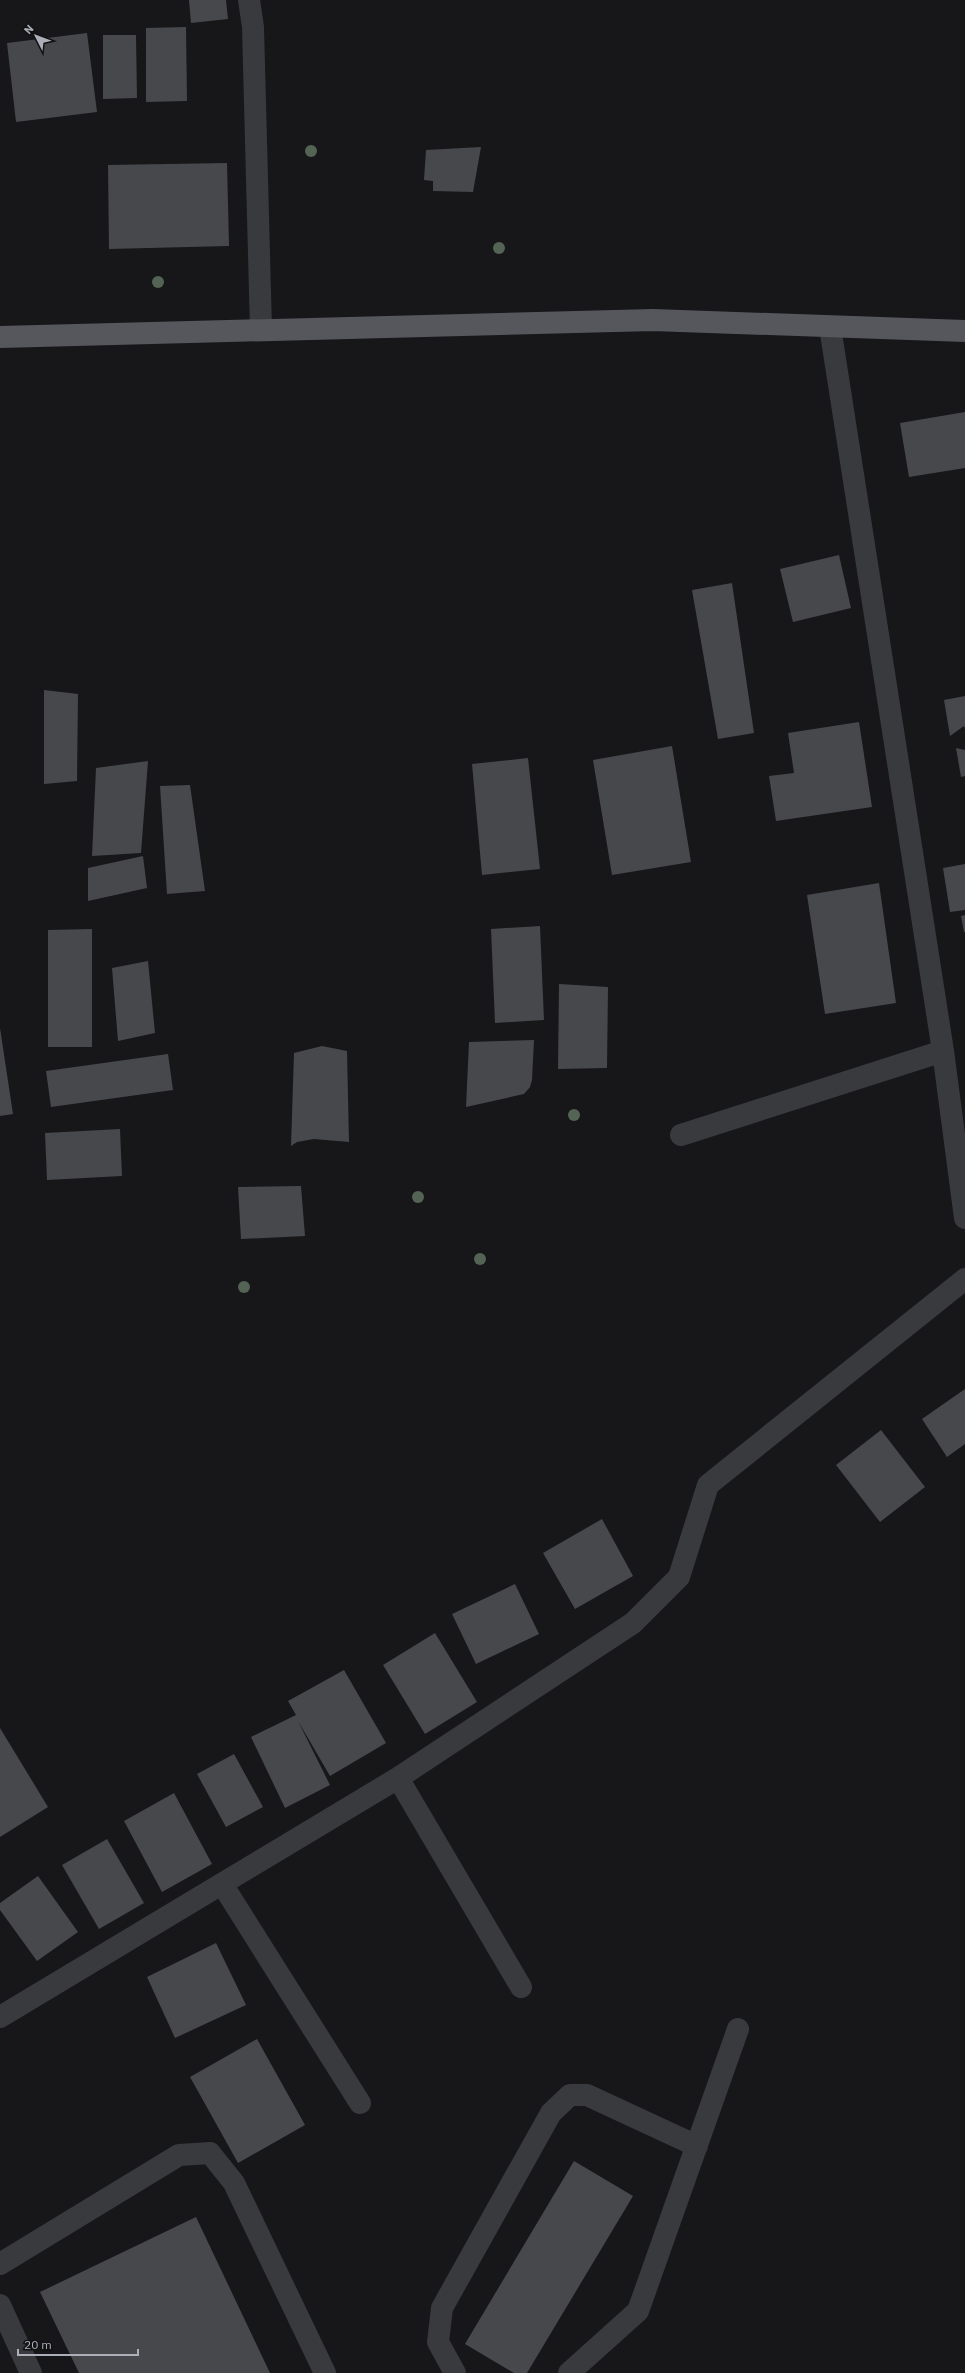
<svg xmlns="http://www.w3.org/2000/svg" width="965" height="2373" viewBox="0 0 965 2373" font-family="'IBM Plex Sans',sans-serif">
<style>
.building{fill:#47484c}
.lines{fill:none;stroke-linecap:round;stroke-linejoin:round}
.minor{stroke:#393a3e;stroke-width:22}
.major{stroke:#55575d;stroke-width:22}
.tree{fill:#536354}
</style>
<rect width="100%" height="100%" fill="#171719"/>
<path class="building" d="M189,0H226L228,19L191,23Z
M186,27L187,101L146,102V28Z
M87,33L97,112L16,122L7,43Z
M103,35H136L137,98L103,99Z
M481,147L473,192L433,191V181L424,180L426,150Z
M227,163L229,246L109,249L108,165Z
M965,412V468L909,477L900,423Z
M839,555L851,608L793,622L780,569Z
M732,583L754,733L718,739L692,590Z
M44,690L78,694L77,781L44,784Z
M965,696V729L964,726L950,736L944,700Z
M859,722L872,807L776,821L769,776L794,773L788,733Z
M672,746L691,862L612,875L593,760Z
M956,748L965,750V776L961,777Z
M528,758L540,869L482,875L472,764Z
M148,761L141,853L92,856L96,768Z
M190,785L205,891L167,894L160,786Z
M143,856L147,888L88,901V868Z
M965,864V910L950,912L943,868Z
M879,883L896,1003L825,1014L807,895Z
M965,915V932H964L961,916Z
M540,926L544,1020L495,1023L491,929Z
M92,929V1047H48V930Z
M148,961L155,1033L118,1041L112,968Z
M559,984L608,987L607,1068L558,1069Z
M0,1028L13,1114L0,1116Z
M534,1040L532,1080L530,1087L524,1094L466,1107L469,1042Z
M322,1046L347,1051L349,1142L314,1139L297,1142L291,1146L294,1053Z
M168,1054L173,1090L51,1107L46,1071Z
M120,1129L122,1176L47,1180L45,1133Z
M301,1186L305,1236L241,1239L238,1187Z
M965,1389V1444L947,1457L922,1419Z
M881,1430L925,1487L880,1522L836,1465Z
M602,1519L633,1576L575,1609L543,1553Z
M515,1584L539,1634L476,1664L452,1614Z
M435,1633L477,1702L425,1734L383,1665Z
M344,1670L386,1743L330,1776L298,1721L330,1785L285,1808L251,1737L296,1715L288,1701Z
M0,1728L48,1807L0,1837Z
M234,1754L263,1807L226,1827L197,1774Z
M174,1793L212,1864L162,1892L124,1821Z
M107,1839L144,1903L99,1929L62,1865Z
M38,1876L78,1932L37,1961L0,1910V1903Z
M216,1943L246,2005L175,2038L147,1977Z
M257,2039L305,2125L238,2163L190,2077Z
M574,2161L633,2196L527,2373H514L465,2344Z
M196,2217L270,2373H79L40,2292Z"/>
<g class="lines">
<path class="minor" d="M249,0L253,27L261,330
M830,327L943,1051L965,1218
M681,1135L943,1051
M398,1778L521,1987
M222,1884L360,2103
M0,2017L398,1778L633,1623L679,1577L708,1485L965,1279
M0,2264L179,2155L210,2153L234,2183L325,2373
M0,2305L31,2373
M455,2373L438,2342L442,2308L551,2113L570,2095H587L697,2146
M569,2373L638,2311L738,2029"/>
<path class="major" d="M0,337L653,320L965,331"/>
</g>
<g class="tree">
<circle cx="311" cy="151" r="6"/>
<circle cx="499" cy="248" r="6"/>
<circle cx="158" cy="282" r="6"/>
<circle cx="574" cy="1115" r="6"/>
<circle cx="418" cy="1197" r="6"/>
<circle cx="480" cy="1259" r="6"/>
<circle cx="244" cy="1287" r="6"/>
</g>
<g transform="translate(36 36) rotate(312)" stroke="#121214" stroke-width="3" paint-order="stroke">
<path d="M0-3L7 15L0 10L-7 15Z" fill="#abafb8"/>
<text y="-6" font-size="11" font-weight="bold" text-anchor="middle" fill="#abafb8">N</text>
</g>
<path d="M18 2349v6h120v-6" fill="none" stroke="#abafb8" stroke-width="2"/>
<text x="24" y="2349" font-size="12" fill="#abafb8" stroke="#121214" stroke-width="3" paint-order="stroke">20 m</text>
</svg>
